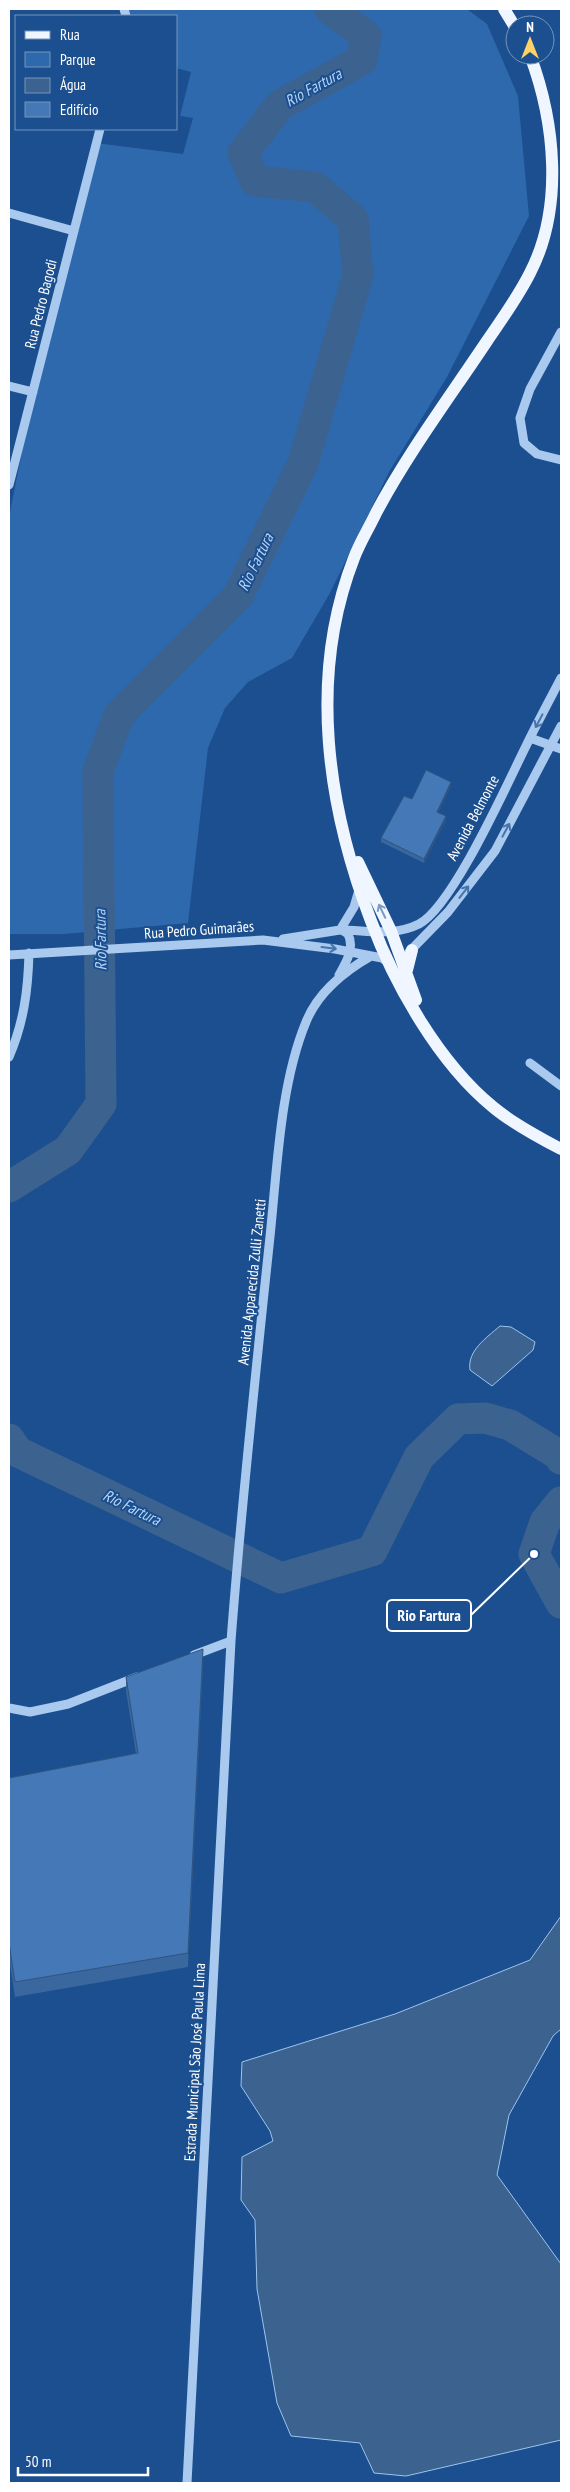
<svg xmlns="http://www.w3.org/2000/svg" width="570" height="2492" viewBox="0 0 570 2492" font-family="'PT Sans Narrow',sans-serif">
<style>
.green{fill:#2e69ad}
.water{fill:#3c6290;stroke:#9cc4f0}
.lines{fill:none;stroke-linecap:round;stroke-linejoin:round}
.river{stroke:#3c6290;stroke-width:31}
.minor{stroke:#a9c9ee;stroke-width:9}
.major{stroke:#f0f6ff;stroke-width:12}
.wall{fill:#3a679d}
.shaded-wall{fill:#305480}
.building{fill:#4478b7;stroke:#305480}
.oneway{stroke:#4674ac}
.oneway2{stroke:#7b9ac1}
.labels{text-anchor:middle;stroke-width:4;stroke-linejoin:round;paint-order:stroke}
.street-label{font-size:15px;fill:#fff;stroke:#1b4f8f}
.water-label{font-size:16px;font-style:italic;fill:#b5d3f5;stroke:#1b4f8f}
.leader{fill:none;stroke:#fff;stroke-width:2}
.callout-dot{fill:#fff;stroke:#1b4f8f;stroke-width:2}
.callout{fill:#1b4f8f;stroke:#fff;stroke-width:2}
.callout-label{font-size:16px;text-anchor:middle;font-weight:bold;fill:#fff}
</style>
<rect width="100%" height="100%" fill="#1b4f8f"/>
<path class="green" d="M124,9H467L487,24L518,96L529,216L447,377L389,472L330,593L292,658L248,682L225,708L208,748L188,923L64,934H9V517L39,367L96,143L183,154L193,118L180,116L191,72L176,68V16H124Z"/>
<path class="water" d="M500,1326L511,1327L535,1342L533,1350L492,1386L470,1370C467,1351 486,1338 500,1326Z
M561,1916V2029L553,2036L509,2115L497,2175L561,2264V2440L406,2476L374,2473L360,2443L291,2436L277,2403L257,2289L255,2220L241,2200L242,2157L273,2141L270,2131L241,2086L242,2062L395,2014L530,1960Z"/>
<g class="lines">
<path class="river" d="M9,1187L68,1150L101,1104L98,771L119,715L238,596L303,463L358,275L353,219L315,187L255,181L243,153L280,105L362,60L366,36L330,9
M9,1439L18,1452L281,1578L372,1551L419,1457L458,1419L485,1418L510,1425L559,1455L561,1459
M561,1502L545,1522L534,1554L561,1603"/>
<path class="minor" d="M124,9L126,16
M9,213L74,231
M561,332L530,389L520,418L524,443L537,454L561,460
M9,386L33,392
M9,485L100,129
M530,738L561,749
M340,930C367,930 393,937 419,924C453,906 507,784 526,746C537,723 549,701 561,678
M283,939L340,930L354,907L359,890
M409,952L448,912L495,851L561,726
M9,955L263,940L335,949L382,958L389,963
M339,975C346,963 355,948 348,934L342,930
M9,1057C24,1022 28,990 29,953
M530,1063L561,1086
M194,1655L231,1641
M9,1708L30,1712L68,1704L137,1677
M187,2483L231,1641C241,1509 255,1378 269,1246C277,1175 279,1087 306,1022C318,992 343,972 371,956"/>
<path class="major" d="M504,9L515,27
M530,55C555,122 564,207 530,273C518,297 502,319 487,341C449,398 408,453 376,513C369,528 360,542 354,558C308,676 327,806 371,921C395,985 439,1063 493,1107C512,1123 538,1137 561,1149
M358,862L391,931L416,1000
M407,970L412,950"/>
</g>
<path class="wall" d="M451,786L438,813L446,820L424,863L381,842V838L412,799Z
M203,1664L188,1967L15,1997L9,1957V1778L136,1754L126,1691V1677Z"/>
<path class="shaded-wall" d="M451,782V786L437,816V812Z
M446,816V820L424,863V859Z
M203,1649V1664L188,1967V1953Z"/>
<path class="building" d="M426,770L451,782L437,812L446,816L424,859L381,838L404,796L412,799Z
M203,1649L188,1953L15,1982L9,1943V1778L138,1753L126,1677Z"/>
<defs><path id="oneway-shaft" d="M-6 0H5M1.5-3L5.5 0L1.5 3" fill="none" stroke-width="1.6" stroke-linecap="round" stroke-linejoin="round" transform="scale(1.25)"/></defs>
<g class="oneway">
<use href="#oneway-shaft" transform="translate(539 721) rotate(118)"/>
<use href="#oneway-shaft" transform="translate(506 830) rotate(-62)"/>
<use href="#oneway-shaft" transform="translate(464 892) rotate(-52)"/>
<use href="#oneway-shaft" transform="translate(329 948) rotate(7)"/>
</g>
<use class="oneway2" href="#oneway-shaft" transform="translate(382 911) rotate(-116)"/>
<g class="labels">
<g class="street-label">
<text transform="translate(41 304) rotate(-76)" y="5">Rua Pedro Bagodi</text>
<text transform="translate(473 818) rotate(-62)" y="5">Avenida Belmonte</text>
<text transform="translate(199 930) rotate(-4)" y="5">Rua Pedro Guimarães</text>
<text transform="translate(252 1282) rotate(-84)" y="5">Avenida Apparecida Zulli Zanetti</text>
<text transform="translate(195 2062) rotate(-87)" y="5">Estrada Municipal São José Paula Lima</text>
</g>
<g class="water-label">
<text transform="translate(313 87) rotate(-29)" y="6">Rio Fartura</text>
<text transform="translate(255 562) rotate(-64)" y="6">Rio Fartura</text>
<text transform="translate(100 940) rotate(-91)" y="6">Rio Fartura</text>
<text transform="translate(132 1507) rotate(26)" y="6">Rio Fartura</text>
</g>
</g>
<path class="leader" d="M534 1554L471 1615"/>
<circle class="callout-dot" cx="534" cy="1554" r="5"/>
<rect class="callout" x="387" y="1600" width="84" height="31" rx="5"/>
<g class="callout-label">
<text x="429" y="1621">Rio Fartura</text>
</g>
<rect width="570" height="2492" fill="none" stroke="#ffffff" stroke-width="20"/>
<rect x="15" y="15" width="162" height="115" fill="#1b4f8f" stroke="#7695bc"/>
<rect x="25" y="31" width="25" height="8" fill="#f0f6ff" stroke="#7695bc"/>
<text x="60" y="40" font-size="15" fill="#ffffff">Rua</text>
<rect x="25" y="52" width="25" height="15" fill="#2e69ad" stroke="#7695bc"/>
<text x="60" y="65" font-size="15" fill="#ffffff">Parque</text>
<rect x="25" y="78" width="25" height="15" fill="#3c6290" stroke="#7695bc"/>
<text x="60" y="90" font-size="15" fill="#ffffff">Água</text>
<rect x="25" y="102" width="25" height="15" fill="#4478b7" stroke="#7695bc"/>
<text x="60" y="115" font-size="15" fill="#ffffff">Edifício</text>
<g transform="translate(530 40)"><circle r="24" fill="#1b4f8f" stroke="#7695bc"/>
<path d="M0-4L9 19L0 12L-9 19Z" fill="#ffd166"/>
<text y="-8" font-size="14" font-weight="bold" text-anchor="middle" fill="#ffffff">N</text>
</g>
<path d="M18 2467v8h130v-8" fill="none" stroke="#ffffff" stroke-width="2.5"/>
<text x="25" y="2467" font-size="15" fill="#ffffff" stroke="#1b4f8f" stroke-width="4" paint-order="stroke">50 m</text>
</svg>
